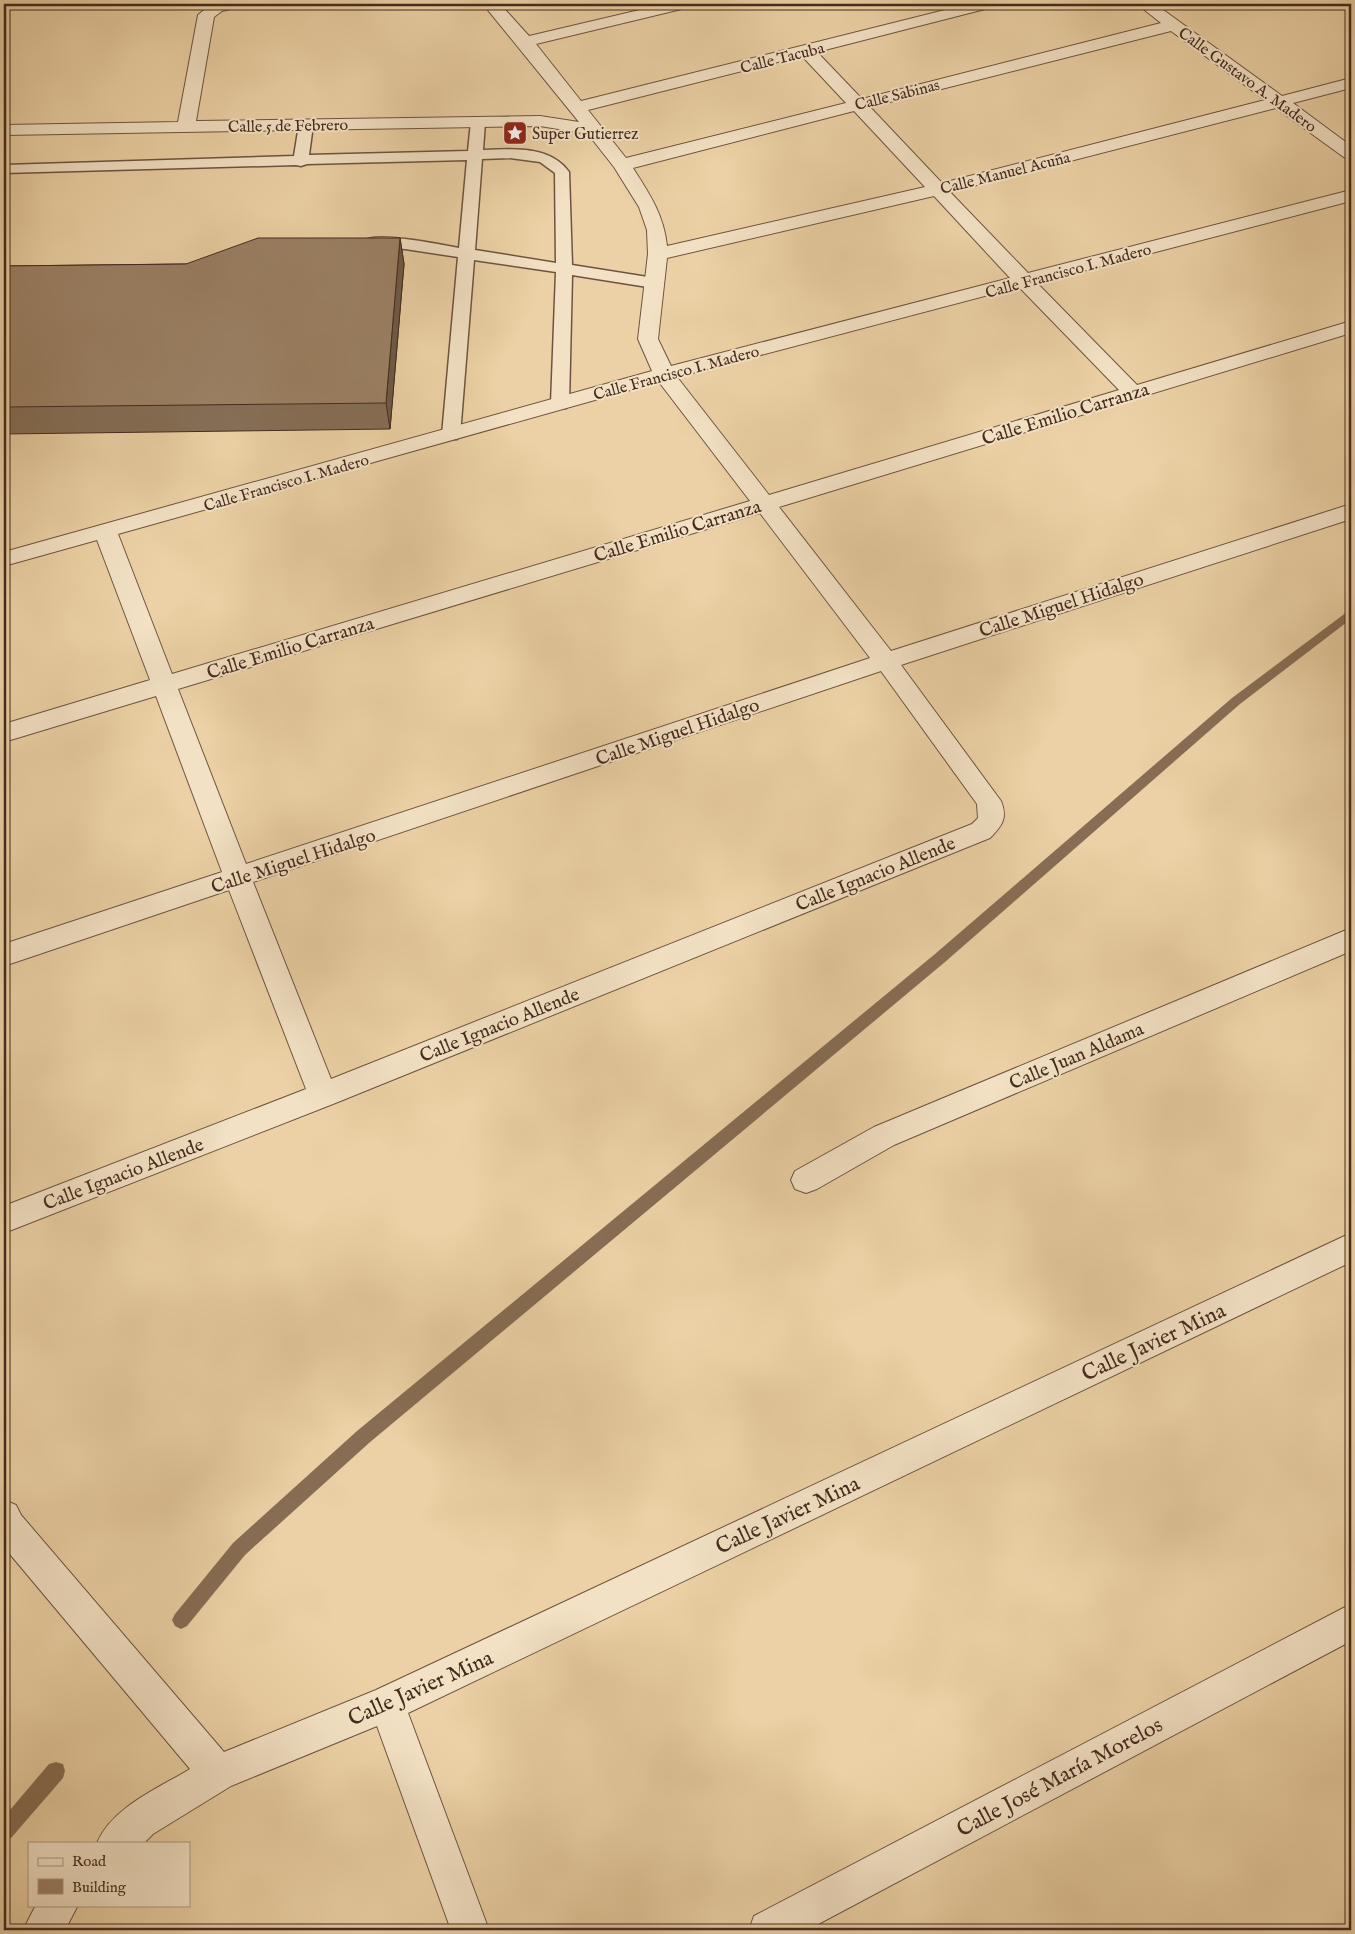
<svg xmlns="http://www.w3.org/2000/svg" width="1355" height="1934" viewBox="0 0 1355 1934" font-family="'IM FELL English',serif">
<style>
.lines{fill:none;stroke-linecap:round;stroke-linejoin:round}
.stream{fill:#876d54;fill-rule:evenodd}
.service-casing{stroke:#6e5440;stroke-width:3}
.minor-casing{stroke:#6e5440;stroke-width:2}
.service{fill:#f2e1c4;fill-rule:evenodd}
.minor{fill:#f2e1c4;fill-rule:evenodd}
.wall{fill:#856f57;stroke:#452b1f}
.shaded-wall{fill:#6c5a47;stroke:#452b1f}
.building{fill:#9b8165;stroke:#452b1f}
.labels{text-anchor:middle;stroke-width:4;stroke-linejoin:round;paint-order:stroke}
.far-street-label{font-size:16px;fill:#452b1f;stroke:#f2e1c4}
.far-poi-label{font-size:16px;fill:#452b1f;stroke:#f2e1c4;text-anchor:start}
.street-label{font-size:19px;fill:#452b1f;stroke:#f2e1c4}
.near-street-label{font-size:22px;fill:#452b1f;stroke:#f2e1c4}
</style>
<rect width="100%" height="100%" fill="#ebd1a5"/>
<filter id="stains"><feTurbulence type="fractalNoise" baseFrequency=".004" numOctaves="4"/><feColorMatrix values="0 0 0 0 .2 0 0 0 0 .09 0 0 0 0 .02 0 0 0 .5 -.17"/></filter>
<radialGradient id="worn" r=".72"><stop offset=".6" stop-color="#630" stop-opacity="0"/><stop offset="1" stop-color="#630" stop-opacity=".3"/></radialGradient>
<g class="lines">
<path class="stream" d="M1351,609V619L1240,704L945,962L369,1443L245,1555L187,1626L181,1629L175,1626L172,1620L175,1614L233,1543L357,1431L935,954L1232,698Z
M56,1762L63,1764L65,1771L63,1778L11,1838L4,1840V1817L49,1764Z"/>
<defs>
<path id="service" d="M478,118L485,122L483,150C512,149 550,145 569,172L572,265L654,278L662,283L654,288L572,275L569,404L566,408H554L551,404L556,272L474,260L460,435L457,439H445L442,435L458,257L405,249L371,247L363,242C371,230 444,245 459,248L467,160L307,164L301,166L296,165L4,173V165L294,156L299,125L306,121L313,125L309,155L468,151L471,122ZM510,158L540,162L555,173L556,263L475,250L482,159Z"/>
<path id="minor" d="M211,4H240L238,7L222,11L214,17L196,121L540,116L579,122L483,4H500L529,36L665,4H692L690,7L536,44L581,101L969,4H995L993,7L817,52L862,99L1161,23L1137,4H1155L1282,96L1351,78V88L1293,103L1351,146V159L1345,158L1276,108L950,192L1028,273L1351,190V201L1037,283L1137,385L1351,321V333L779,507L891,651L1351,504V519L901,665L1001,801C1008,818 1002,826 990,838L333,1104L4,1233V1206L306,1089L229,890L4,966V944L222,872L156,696L4,742V724L150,680L97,540L4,566V552L652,371L638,339L648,254L647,230L639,207L614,167L588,134L540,126L4,135V125L178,122L198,15ZM1171,31L1265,100L942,183L870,107ZM802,56L846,103L626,158L588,110ZM854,111L925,187L667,246C664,215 649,193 633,168ZM934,196L1010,278L671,366L658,339L667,258ZM1019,287L1119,390L769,495L677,377ZM659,382L750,501L172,674L118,534ZM760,513L870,658L246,864L178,689ZM881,671L977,804L978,818L972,824L331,1079L253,882Z
M1351,928V951L894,1145L817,1189L806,1193L795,1189L791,1180L795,1171L874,1127Z
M1351,1233V1262L408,1713L489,1930H451L377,1726L231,1786L153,1834L144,1843H97C112,1807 159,1788 190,1769L4,1547V1500L16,1505L21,1515L224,1752L376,1690Z
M1351,1604V1641L807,1930H749L754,1916Z
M36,1905H78L65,1930H23Z"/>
</defs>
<use href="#service" class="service-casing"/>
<use href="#minor" class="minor-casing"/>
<use href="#service" class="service"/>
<use href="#minor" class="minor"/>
</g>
<path class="wall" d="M400,238L404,264L390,429L4,434V266L186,264Z"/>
<path class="shaded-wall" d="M400,238L404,264L390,429L386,403Z"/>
<path class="building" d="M258,238H400L386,403L4,407V266L186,264Z"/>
<defs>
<symbol id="sight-square" viewBox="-11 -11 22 22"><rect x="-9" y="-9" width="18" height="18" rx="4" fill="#8f2418" stroke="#f2e1c4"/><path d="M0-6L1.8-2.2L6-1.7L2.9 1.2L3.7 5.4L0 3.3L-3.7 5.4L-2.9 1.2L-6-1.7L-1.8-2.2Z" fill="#fff"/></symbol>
</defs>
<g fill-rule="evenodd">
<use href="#sight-square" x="501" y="119" width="28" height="28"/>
</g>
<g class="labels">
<g class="far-street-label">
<text transform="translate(782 57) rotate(-14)" y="6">Calle Tacuba</text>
<text transform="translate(1248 79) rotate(36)" y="6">Calle Gustavo A. Madero</text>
<text transform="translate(897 94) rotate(-14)" y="6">Calle Sabinas</text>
<text transform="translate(288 125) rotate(-1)" y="6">Calle 5 de Febrero</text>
<text transform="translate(1005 172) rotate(-14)" y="6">Calle Manuel Acuña</text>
<text transform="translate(1068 270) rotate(-15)" y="6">Calle Francisco I. Madero</text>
<text transform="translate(676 372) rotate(-15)" y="6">Calle Francisco I. Madero</text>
<text transform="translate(286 482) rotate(-16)" y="6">Calle Francisco I. Madero</text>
</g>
<g class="far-poi-label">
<text x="532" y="139">Super Gutierrez</text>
</g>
<g class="street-label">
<text transform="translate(1065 413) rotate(-17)" y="7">Calle Emilio Carranza</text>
<text transform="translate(677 530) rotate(-17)" y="7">Calle Emilio Carranza</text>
<text transform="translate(1061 604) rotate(-18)" y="7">Calle Miguel Hidalgo</text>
<text transform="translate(290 647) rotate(-17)" y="7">Calle Emilio Carranza</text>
<text transform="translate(677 731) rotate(-19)" y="7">Calle Miguel Hidalgo</text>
<text transform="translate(293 860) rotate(-18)" y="7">Calle Miguel Hidalgo</text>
<text transform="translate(875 873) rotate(-22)" y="7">Calle Ignacio Allende</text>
<text transform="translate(499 1024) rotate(-22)" y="7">Calle Ignacio Allende</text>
<text transform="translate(1076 1055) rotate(-23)" y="7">Calle Juan Aldama</text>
<text transform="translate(123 1173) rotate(-21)" y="7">Calle Ignacio Allende</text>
</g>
<g class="near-street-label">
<text transform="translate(1153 1341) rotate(-25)" y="8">Calle Javier Mina</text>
<text transform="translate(787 1514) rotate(-25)" y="8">Calle Javier Mina</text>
<text transform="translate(420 1687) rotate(-24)" y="8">Calle Javier Mina</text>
<text transform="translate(1059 1776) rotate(-28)" y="8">Calle José María Morelos</text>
</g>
</g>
<rect width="1355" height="1934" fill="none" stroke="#ebd1a5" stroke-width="20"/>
<rect x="5" y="5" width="1345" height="1924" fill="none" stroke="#452b1f" stroke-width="2.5"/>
<rect x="10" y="10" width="1335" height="1914" fill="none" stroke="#452b1f"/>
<rect x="28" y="1842" width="162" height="65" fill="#f2e1c4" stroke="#ad9882"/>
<rect x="38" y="1858" width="25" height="8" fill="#f2e1c4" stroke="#ad9882"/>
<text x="72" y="1866" font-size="15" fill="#452b1f">Road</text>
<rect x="38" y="1879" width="25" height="15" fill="#9b8165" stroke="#ad9882"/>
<text x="72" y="1892" font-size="15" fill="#452b1f">Building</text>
<rect width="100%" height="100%" filter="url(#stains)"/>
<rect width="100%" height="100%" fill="url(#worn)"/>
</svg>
